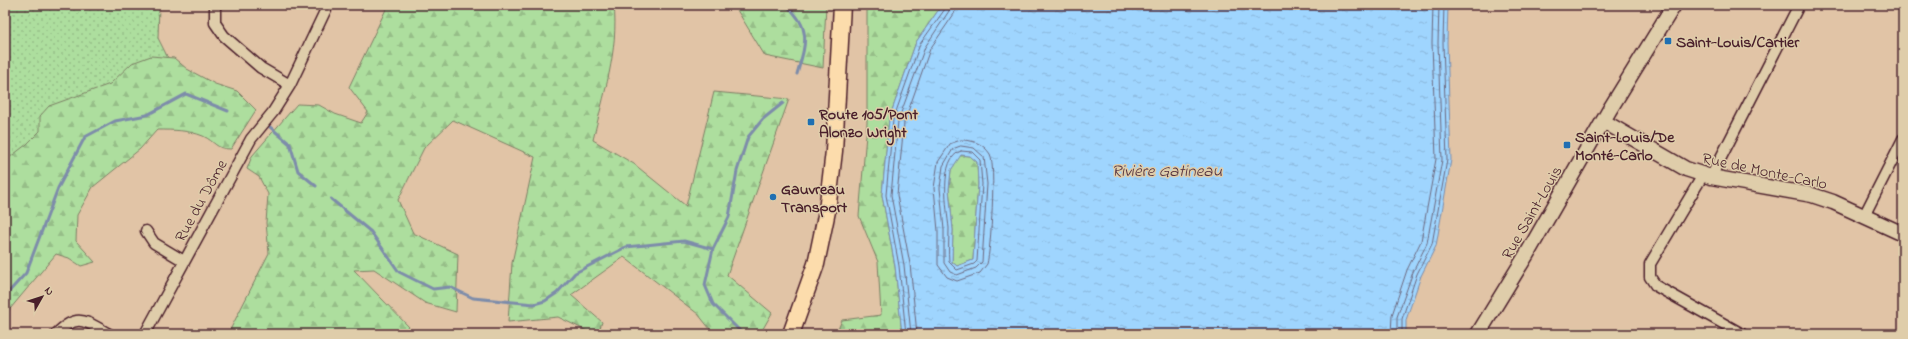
<svg xmlns="http://www.w3.org/2000/svg" width="1908" height="339" viewBox="0 0 1908 339" font-family="'Indie Flower',sans-serif">
<style>
.grass{fill:url(#grass-dots);stroke:#7c7e64}
.forest{fill:url(#forest-firs);stroke:#7c7e64}
.water{fill:url(#water-ripples);stroke:#7d8caa;fill-rule:evenodd}
.lines{fill:none;stroke-linecap:round;stroke-linejoin:round}
.shore{stroke:#6c687f;stroke-width:1}
.stream{stroke:#7d8caa;stroke-width:3}
.street-casing{stroke:#4a1f2b;stroke-width:13}
.secondary-casing{stroke:#4a1f2b;stroke-width:17}
.primary-casing{stroke:#4a1f2b;stroke-width:19}
.street{stroke:#dfcdaa;stroke-width:10}
.secondary{stroke:#dfcdaa;stroke-width:14}
.primary{stroke:#fcdcac;stroke-width:16}
.poi-dot{fill:#1f6fb2;stroke:#dfcdaa;stroke-width:1.5}
.labels{text-anchor:middle;stroke-width:3;stroke-linejoin:round;paint-order:stroke}
.poi-label{font-size:16px;font-weight:bold;fill:#4a1f2b;stroke:#dfcdaa;text-anchor:start}
.street-label{font-size:16px;fill:#4a1f2b;stroke:#dfcdaa}
.water-label{font-size:17px;font-style:italic;fill:#523140;stroke:#dfcdaa}
</style>
<defs>
<pattern id="grass-dots" width="8" height="8" patternUnits="userSpaceOnUse"><rect width="8" height="8" fill="#adde9e"/><path d="M2 2h.1M6 6h.1" fill="none" stroke="#96be88" stroke-width="1.8" stroke-linecap="round"/></pattern>
<pattern id="forest-firs" width="22" height="20" patternUnits="userSpaceOnUse"><rect width="22" height="20" fill="#adde9e"/><path d="M5 1l3.5 6h-7zM16 11l3.5 6h-7z" fill="#96be88"/></pattern>
<pattern id="water-ripples" width="26" height="14" patternUnits="userSpaceOnUse"><rect width="26" height="14" fill="#9fd5fe"/><path d="M2 4q2-2 4 0t4 0M15 11q2-2 4 0t4 0" fill="none" stroke="#8ab6da"/></pattern>
</defs>
<rect width="100%" height="100%" fill="#e1c4a6"/>
<filter id="ink" filterUnits="userSpaceOnUse"><feTurbulence type="fractalNoise" baseFrequency=".025" numOctaves="2"/><feDisplacementMap in="SourceGraphic" scale="8" xChannelSelector="R" yChannelSelector="G"/><feConvolveMatrix kernelMatrix="1 2 1 2 8 2 1 2 1" color-interpolation-filters="sRGB"/></filter>
<g filter="url(#ink)">
<path class="grass" d="M5,5H159L158,38L186,94L147,115L5,296Z"/>
<path class="forest" d="M388,5H614C619,51 603,96 593,140L634,164L686,206L714,92L789,99L727,275L772,313L760,334H714L698,314L624,257L571,295L602,322L598,334H593L558,317L508,322L512,263L535,157L453,120L424,148L398,200L413,233L458,254L456,312L425,303L374,269L354,270L409,327L396,334H228L269,253L266,223L268,194L259,177L247,169L252,156L297,104L319,105L335,114L361,123L368,112L349,87Z
M728,5H826L823,68L765,56L737,10Z
M867,5H942L916,42L889,119L882,195L895,266L902,334H836L842,320L881,315L878,262L859,216L867,123Z
M151,56L174,58L187,69L215,84L237,91L256,110L231,149C215,149 216,142 203,136C188,130 174,130 157,130L140,149L93,187L77,215L76,241L95,262L81,266L69,258L56,254L5,315V161L27,144L40,131V116L49,106L110,84L132,63Z
M960,155L970,156L977,162L978,184L973,260L957,266L952,262L953,230L949,189L951,170Z"/>
<path class="water" d="M942,5H1448L1447,43L1451,160L1436,246L1421,276L1406,320V334H902L895,266L882,195L889,119L916,42ZM961,155L970,156L977,162L978,184L973,260L957,266L952,262L953,230L949,189L951,170Z"/>
<g class="lines">
<path class="shore" d="M961,140C972,140 983,143 990,154C996,165 991,249 987,264L980,273L957,281L947,277L938,265V231L934,188L938,162L950,144Z
M961,146L974,148L984,157L987,184L982,262L976,268L957,275L950,272L944,263V230L940,188L943,166L953,149Z
M961,151L972,152L980,160L982,184L977,261L974,264L957,270L949,262C948,251 949,239 949,228C947,210 938,158 961,151Z
M906,334L899,266L886,195L893,120L920,44L945,9V5
M911,334L904,265L891,195L898,121L925,47L949,11L951,5
M917,334L910,264L897,195L904,123L930,49L954,14L957,5
M1391,334L1392,315L1407,270L1421,241L1436,159L1432,43L1433,5
M1397,334V317L1413,272L1427,243L1442,160L1438,43L1439,5
M1402,334V319L1417,274L1432,244L1447,160L1443,43L1444,5"/>
<path class="stream" d="M786,5C812,28 806,43 797,74
M270,127L290,144L298,171L316,186
M331,199L371,232L399,272L433,289L450,287L473,298L534,304L545,301L557,293L575,273L626,247L684,241L713,249
M5,296L26,273L58,188L85,137L115,121L147,115L186,94L228,111
M743,334L713,304L705,285L713,249L729,217L737,171L748,137L763,119L783,103"/>
<defs>
<path id="street" d="M215,5V23L224,36L261,68L290,85
M1703,175L1650,264V277L1656,286L1742,334
M1711,177L1799,5
M1864,216L1903,139
M146,231L154,243L184,261
M56,334C78,312 85,321 109,334
M145,334L251,139L273,112L290,85L328,5"/>
<path id="secondary" d="M1603,121L1686,169L1711,177L1812,195L1833,202L1903,234
M1478,334L1527,254L1610,109L1674,5"/>
<path id="primary" d="M791,334L816,264L827,211L834,151L842,5"/>
</defs>
<use href="#street" class="street-casing"/>
<use href="#secondary" class="secondary-casing"/>
<use href="#primary" class="primary-casing"/>
<use href="#street" class="street"/>
<use href="#secondary" class="secondary"/>
<use href="#primary" class="primary"/>
</g>
</g>
<g class="poi-dot">
<rect x="1664" y="37" width="8" height="8" rx="2"/>
<rect x="807" y="118" width="8" height="8" rx="2"/>
<rect x="1563" y="141" width="8" height="8" rx="2"/>
<circle cx="773" cy="197" r="4"/>
</g>
<g class="labels">
<g class="poi-label">
<text x="1676" y="47">Saint-Louis/Cartier</text>
<text x="819" y="119">Route 105/Pont<tspan x="819" dy="18">Alonzo Wright</tspan></text>
<text x="1575" y="142">Saint-Louis/De<tspan x="1575" dy="18">Monté-Carlo</tspan></text>
<text x="781" y="194">Gauvreau<tspan x="781" dy="18">Transport</tspan></text>
</g>
<g class="street-label">
<text transform="translate(1765 170) rotate(12)" y="6">Rue de Monte-Carlo</text>
<text transform="translate(200 200) rotate(-61)" y="6">Rue du Dôme</text>
<text transform="translate(1531 212) rotate(-60)" y="6">Rue Saint-Louis</text>
</g>
<g class="water-label">
<text x="1167" y="176">Rivière Gatineau</text>
</g>
</g>
<rect width="1908" height="339" fill="none" stroke="#dfcdaa" stroke-width="20"/>
<rect x="10" y="10" width="1888" height="319" fill="none" stroke="#4a1f2b" stroke-width="1.5" filter="url(#ink)"/>
<g transform="translate(42 297) rotate(51)" stroke="#dfcdaa" stroke-width="3" paint-order="stroke">
<path d="M0-3L7 15L0 10L-7 15Z" fill="#4a1f2b"/>
<text y="-6" font-size="11" font-weight="bold" text-anchor="middle" fill="#4a1f2b">N</text>
</g>
</svg>
